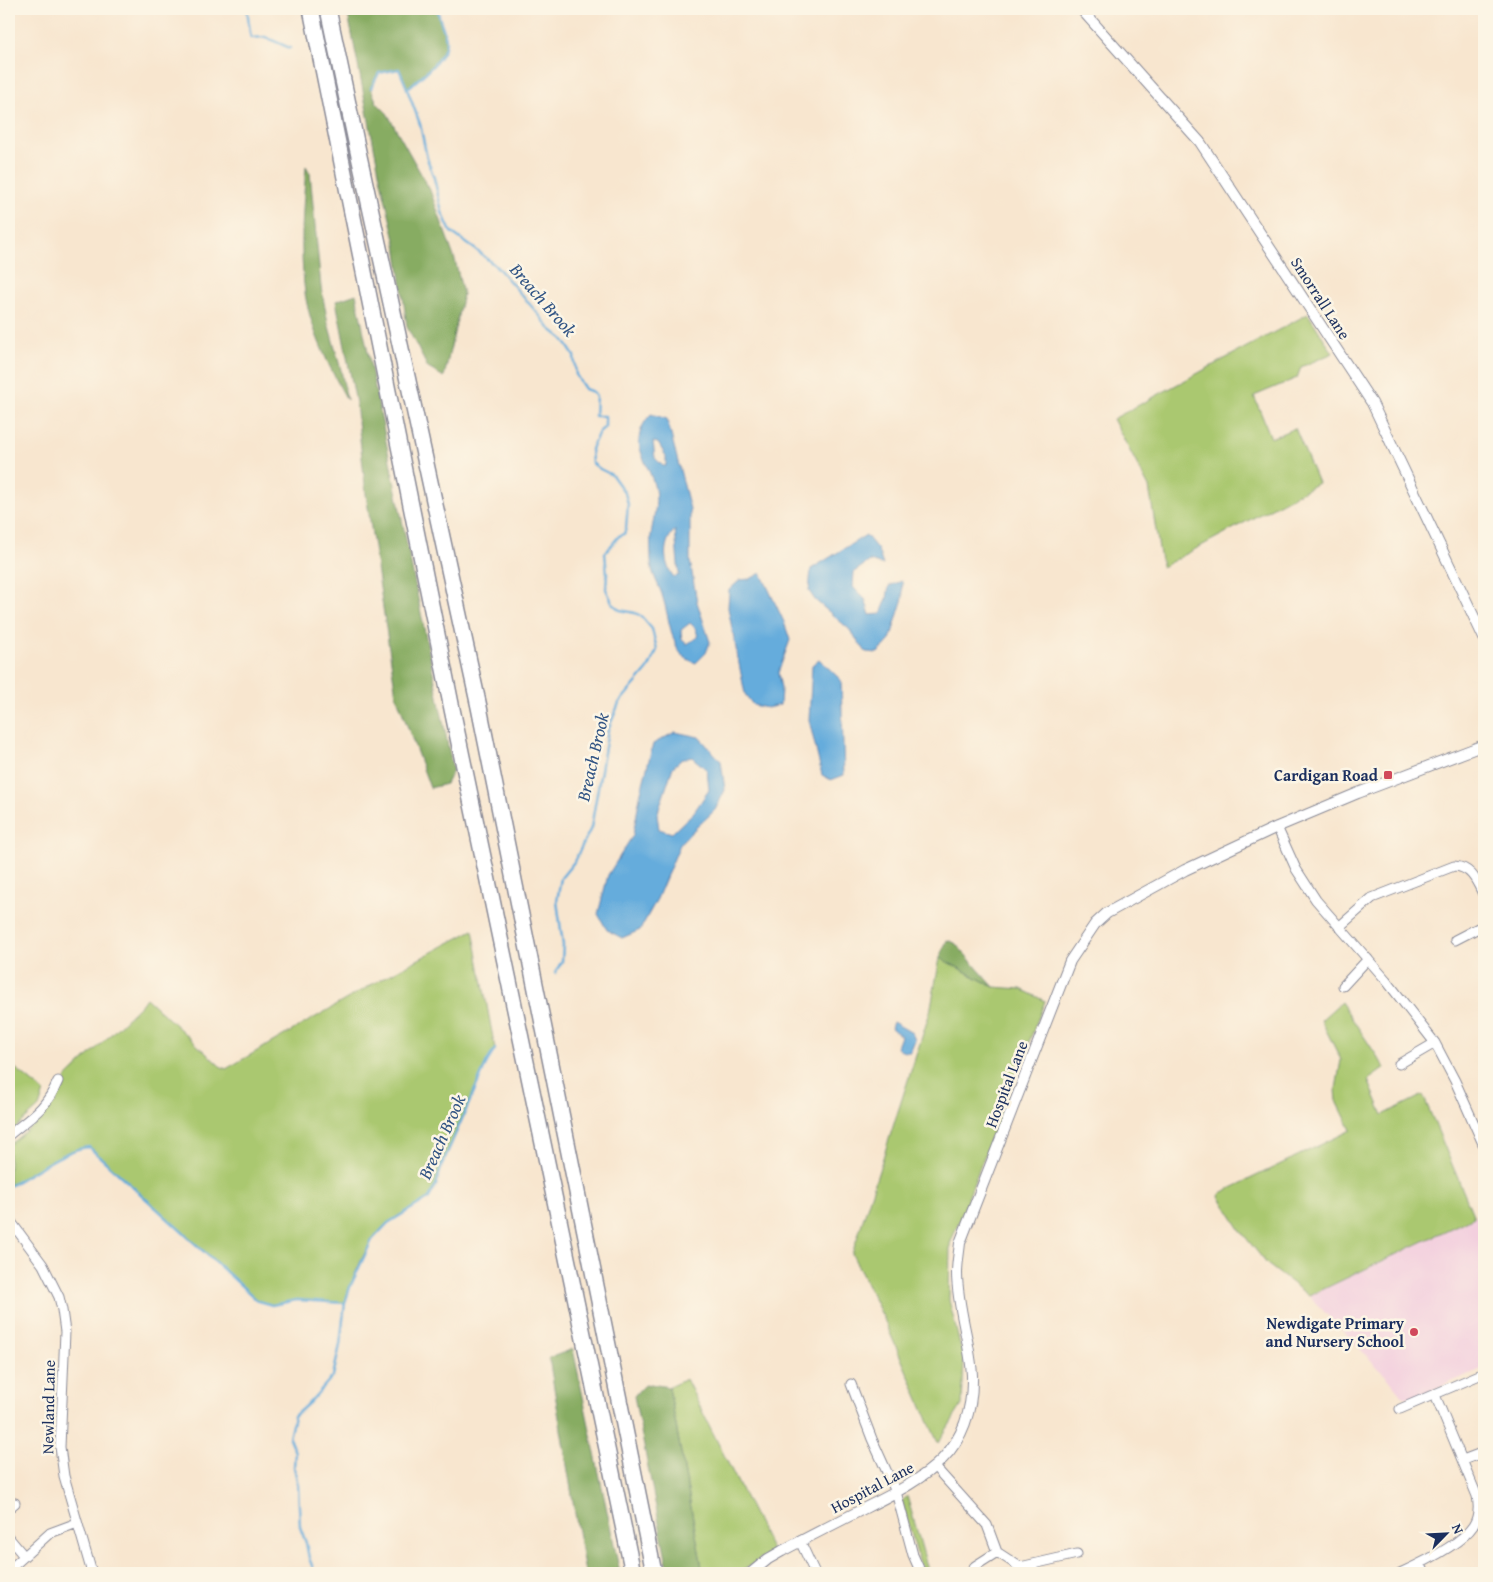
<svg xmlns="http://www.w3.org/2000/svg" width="1493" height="1582" viewBox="0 0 1493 1582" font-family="'Gentium Book Plus',serif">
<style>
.built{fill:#f3cfde}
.green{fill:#aac86f;stroke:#627c66}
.forest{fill:#87ac62;stroke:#516e60}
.water{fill:#65acdc;stroke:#406e9d;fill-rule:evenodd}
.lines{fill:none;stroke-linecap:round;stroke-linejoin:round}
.stream{stroke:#65acdc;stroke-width:2.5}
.minor-casing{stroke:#8a8a96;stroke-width:11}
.tertiary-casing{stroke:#8a8a96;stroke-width:12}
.motorway-casing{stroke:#8a8a96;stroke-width:18}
.minor{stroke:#fff;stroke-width:9}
.tertiary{stroke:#fff;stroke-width:10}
.motorway{stroke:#fff;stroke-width:15}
.poi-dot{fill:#d1495b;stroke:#fcf5e5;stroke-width:2}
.labels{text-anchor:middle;stroke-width:5;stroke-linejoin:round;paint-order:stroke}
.street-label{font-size:16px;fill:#1b2f5e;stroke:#fcf5e5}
.poi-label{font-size:16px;font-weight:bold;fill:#1b2f5e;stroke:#fcf5e5;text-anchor:end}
.water-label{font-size:18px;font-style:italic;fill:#315484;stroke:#fcf5e5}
</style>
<rect width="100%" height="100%" fill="#fcf5e5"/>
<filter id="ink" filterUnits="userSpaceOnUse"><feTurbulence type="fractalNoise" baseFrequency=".02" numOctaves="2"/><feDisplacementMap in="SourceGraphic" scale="10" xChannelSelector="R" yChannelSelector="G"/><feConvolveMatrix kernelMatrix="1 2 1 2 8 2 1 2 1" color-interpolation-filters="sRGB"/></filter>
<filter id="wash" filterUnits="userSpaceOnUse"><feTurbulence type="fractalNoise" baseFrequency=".0096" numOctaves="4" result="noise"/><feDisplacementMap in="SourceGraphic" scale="20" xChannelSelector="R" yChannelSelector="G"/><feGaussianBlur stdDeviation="1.12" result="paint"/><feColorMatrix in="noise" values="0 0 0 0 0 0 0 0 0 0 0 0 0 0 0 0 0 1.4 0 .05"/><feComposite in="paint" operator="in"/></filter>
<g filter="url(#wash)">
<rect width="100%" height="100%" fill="#f8e6cf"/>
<path class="built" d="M1484,1216V1368L1413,1398L1403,1397L1388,1378L1309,1296L1474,1217Z"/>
<path class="green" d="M1308,314L1333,353L1301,367L1297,378L1254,396L1271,438L1295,428L1318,483L1162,567L1149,487L1113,419Z
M473,930L495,1049L487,1062L441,1167C438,1177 436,1191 428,1198C416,1208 400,1213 388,1223C366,1241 353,1277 345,1303L297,1300L272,1305L258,1301L89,1147C69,1147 27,1176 9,1186V1145L37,1122L56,1102L67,1077L141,1005L146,998L220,1066L226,1069L378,981Z
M940,958L994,987L1021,989L1045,1001L950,1244L949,1300L964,1361L962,1405L938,1443L883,1317L852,1254L930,1012Z
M1341,1002L1385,1068L1368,1080L1383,1115L1423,1095L1474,1217L1309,1296L1267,1264L1243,1234L1219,1196L1221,1193L1351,1130L1337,1101L1336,1089L1341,1060L1321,1020Z
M9,1063L44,1092L39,1107L9,1134Z
M686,1379L772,1551L739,1573H703L669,1387Z
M907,1496L929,1573H923L920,1564L902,1501Z"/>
<path class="forest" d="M347,9H438C438,20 444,29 446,40C448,57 419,78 407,89L399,69L379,73L371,89L377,103L387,113L430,190L455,260L463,294L444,377L428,368L407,327L396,244L380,177Z
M306,166L310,173L321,287L328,323L341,370L347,400C330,369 310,328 305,293C299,250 303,208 306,166Z
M356,294L453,770L446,784L430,788L396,695L366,494L356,403L336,301Z
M947,940L955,943L994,987L940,958Z
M573,1349L620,1573H585L549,1358Z
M650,1384L669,1387L703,1573H669L634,1396L643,1386Z"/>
<path class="water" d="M651,414L667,419L690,509V561L697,602L710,642L706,653L696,663C688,660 682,657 678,649C670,634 668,614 663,598C660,586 651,574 651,561C651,553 650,543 651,535C653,520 658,504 655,489C649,460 625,443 651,414ZM653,442L658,443L666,456V466H663L655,458ZM675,530L679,575L674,577C663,564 662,542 675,530ZM690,623L696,629L698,637L687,644L682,640L681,630Z
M866,535L878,550L883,565L870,561L854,572L853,587L865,599L870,615L881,614L887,598L889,586L902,581L903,598L890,640L878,653L866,652L849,629L815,600L809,591L811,569Z
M761,573L784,622L790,640L778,673L781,688L780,705L767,708L753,705L745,694L728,608L729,590L740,580L750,579Z
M819,659L841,680L844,775L831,780L822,775L809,720L812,665Z
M675,732L699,737L721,761L725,790L715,810L681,842L657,899L640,930L622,938L607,930L598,914L608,875L633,835L640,796L653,744ZM692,757L707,770L709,790L694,812L672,833L659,829L657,815L673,767L682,759Z
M893,1022L912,1033L915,1040L910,1052C905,1052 900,1052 897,1047L901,1036L891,1028Z"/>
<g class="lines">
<path class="stream" d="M247,9L251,38L265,37L290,48
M438,9C438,20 445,29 446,40C447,58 420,77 407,89L420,124L427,158L434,178L442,212L451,232L479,252L498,268L540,316L549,328L563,339L574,356L576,375L585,389L593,392L596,397L595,416H605V427L599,432L591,449L592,463L600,469L612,475L625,493L628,504L626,528L624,534L619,536L605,553L607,574L606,589L613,604L620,610L635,613L641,616L652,629L657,650L648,669L619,703L608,730L591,828L574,862L561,878L557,901L563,945L562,961L555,973
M371,88L379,73L399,69L407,88
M9,1186C27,1176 69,1147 89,1147L258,1301L272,1305L297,1300L345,1303
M315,1573L309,1558L306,1543L300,1527L298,1485L294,1467L295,1452L289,1438L294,1416L310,1402L333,1376L340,1345L345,1303L350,1287L372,1240L388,1223L429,1198L436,1185L441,1167L487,1062L495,1049"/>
</g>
</g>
<g filter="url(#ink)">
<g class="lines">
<defs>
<path id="minor" d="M1277,827L1296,869L1316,900L1386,980L1435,1043L1455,1081L1484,1146
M1339,927L1372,898L1454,866C1472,867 1477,882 1484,896
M1455,940L1484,925
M1343,986L1368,959
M1399,1064L1435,1043
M9,1135C32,1116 46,1109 58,1081
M9,1219L43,1265L59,1297L62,1310L65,1332L60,1447L64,1476L92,1573
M851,1384L872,1439L896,1492L913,1555L921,1573
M1400,1409L1484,1373
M1463,1460L1484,1452
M935,1467L987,1525L997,1552L1020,1567L1077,1554
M9,1508L15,1503
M9,1538L24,1556
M800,1541L815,1573
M1420,1564L1425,1573
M9,1570L50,1533L77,1523
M969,1573L975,1566L997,1552
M1400,1573C1420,1564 1461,1544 1473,1526C1479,1517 1479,1506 1477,1496L1435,1395"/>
<path id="tertiary" d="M1081,9L1200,142L1372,403L1484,638
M751,1573L768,1559L782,1551C810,1536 838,1522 867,1507C927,1477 974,1452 972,1375C970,1341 957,1307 957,1273C957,1263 959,1253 960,1243L1070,961L1095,924L1107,913L1185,870L1277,827L1358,793L1484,745"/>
<path id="motorway" d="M311,9L452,709L633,1573
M328,9L359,156L479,707L654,1573"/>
</defs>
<use href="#minor" class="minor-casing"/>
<use href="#tertiary" class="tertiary-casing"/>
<use href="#motorway" class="motorway-casing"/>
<use href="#minor" class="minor"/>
<use href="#tertiary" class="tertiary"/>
<use href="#motorway" class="motorway"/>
</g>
</g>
<g class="poi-dot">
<rect x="1383" y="770" width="10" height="10" rx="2.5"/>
<circle cx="1414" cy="1332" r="5"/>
</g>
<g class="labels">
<g class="street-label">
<text transform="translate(1321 298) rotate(57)" y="6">Smorrall Lane</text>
<text transform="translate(1006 1084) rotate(-69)" y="6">Hospital Lane</text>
<text transform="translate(48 1407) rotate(-89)" y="6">Newland Lane</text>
<text transform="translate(872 1487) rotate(-28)" y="6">Hospital Lane</text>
</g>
<g class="poi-label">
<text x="1378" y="781">Cardigan Road</text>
<text x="1404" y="1329">Newdigate Primary<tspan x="1404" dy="18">and Nursery School</tspan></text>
</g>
<g class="water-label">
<text transform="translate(543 300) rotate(49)" y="6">Breach Brook</text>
<text transform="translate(593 757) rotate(-77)" y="6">Breach Brook</text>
<text transform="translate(442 1137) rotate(-66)" y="6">Breach Brook</text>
</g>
</g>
<rect width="1493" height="1582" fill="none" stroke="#fcf5e5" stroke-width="30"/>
<g transform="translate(1446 1534) rotate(66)" stroke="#fcf5e5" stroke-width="4" paint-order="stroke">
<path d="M0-4L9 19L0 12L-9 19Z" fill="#1b2f5e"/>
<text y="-8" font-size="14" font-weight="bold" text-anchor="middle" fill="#1b2f5e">N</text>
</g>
</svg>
